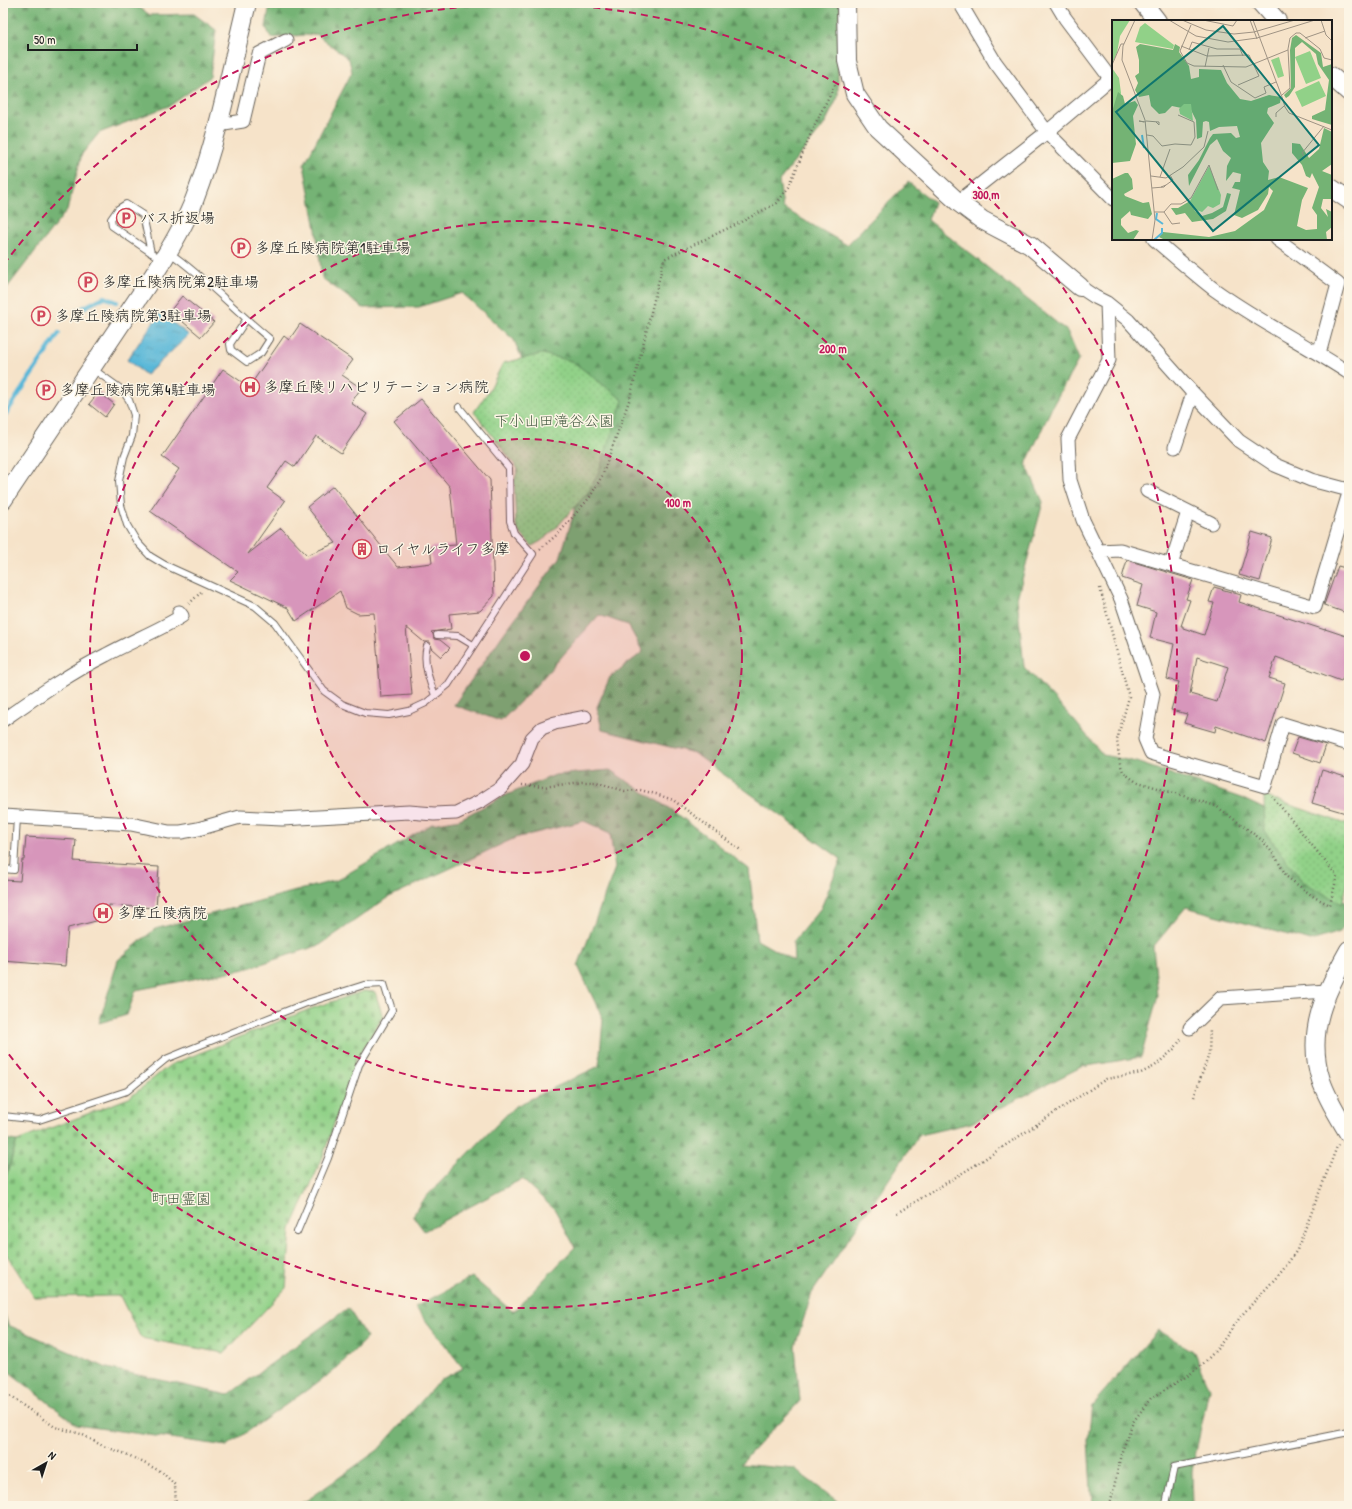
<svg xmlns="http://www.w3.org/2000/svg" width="1352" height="1509" viewBox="0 0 1352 1509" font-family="'Patrick Hand','Klee One',sans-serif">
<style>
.forest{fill:url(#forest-firs);stroke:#486848}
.cemetery{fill:url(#cemetery-stones);stroke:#567652}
.park{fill:url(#park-dots);stroke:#567652}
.water{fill:url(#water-ripples);stroke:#3a6a7a}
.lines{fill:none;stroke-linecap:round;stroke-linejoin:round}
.stream{stroke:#59b7d8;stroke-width:4.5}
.building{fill:#d796bb;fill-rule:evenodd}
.lane-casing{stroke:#686259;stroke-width:8}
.street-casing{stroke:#686259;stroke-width:15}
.secondary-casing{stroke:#686259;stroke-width:20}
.path{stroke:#686259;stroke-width:2.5;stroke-dasharray:1 3;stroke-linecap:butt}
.lane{stroke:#fff;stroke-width:6}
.street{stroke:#fff;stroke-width:13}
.secondary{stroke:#fff;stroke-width:18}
.ring{fill:none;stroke:#c2185b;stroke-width:2;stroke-dasharray:7 5}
.labels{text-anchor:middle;stroke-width:3;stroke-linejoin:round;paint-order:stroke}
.poi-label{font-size:15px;fill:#1c1c1c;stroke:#fcf5e5;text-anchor:start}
.park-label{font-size:15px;fill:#455b42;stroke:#fcf5e5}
.inset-river{fill:none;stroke:#59b7d8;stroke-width:2}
.inset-road{fill:none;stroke:#9f9384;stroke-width:1}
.view{fill:#0f766e;fill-opacity:0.15;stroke:#0f766e;stroke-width:2}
.inset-edge{fill:none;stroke:#1c1c1c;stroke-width:2}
.centre{fill:#c2185b;stroke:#fcf5e5;stroke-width:2}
.ring-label{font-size:12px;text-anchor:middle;font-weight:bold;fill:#c2185b;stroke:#fcf5e5;stroke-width:3;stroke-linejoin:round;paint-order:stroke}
</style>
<defs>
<pattern id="forest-firs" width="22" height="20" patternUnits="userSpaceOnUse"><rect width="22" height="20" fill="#74b374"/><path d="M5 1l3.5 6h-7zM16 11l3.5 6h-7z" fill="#5e915e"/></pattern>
<pattern id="cemetery-stones" width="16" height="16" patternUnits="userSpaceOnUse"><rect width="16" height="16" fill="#91d188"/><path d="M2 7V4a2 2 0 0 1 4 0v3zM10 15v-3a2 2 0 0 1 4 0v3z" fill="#7cb375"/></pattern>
<pattern id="park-dots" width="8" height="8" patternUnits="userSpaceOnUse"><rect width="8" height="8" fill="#91d188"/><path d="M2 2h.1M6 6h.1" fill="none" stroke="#7cb375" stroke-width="1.8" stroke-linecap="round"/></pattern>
<pattern id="water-ripples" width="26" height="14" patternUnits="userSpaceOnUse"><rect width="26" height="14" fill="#59b7d8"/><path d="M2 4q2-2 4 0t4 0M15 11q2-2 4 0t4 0" fill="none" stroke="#4994ae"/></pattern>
</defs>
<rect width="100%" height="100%" fill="#fcf5e5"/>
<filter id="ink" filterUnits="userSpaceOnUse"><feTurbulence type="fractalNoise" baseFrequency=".025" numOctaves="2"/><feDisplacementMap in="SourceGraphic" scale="8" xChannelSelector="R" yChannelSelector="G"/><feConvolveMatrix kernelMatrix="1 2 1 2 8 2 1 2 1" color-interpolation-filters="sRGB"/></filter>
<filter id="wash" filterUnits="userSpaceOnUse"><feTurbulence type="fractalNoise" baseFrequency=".012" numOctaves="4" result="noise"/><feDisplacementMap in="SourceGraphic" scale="16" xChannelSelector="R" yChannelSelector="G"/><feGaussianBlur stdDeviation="0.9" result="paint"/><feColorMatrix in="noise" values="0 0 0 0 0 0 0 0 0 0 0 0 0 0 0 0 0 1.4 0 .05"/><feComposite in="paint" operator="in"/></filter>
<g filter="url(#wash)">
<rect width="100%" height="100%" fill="#f6e3c9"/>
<path class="forest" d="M3,3H133L150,15L194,14L216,30L210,77L171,105L99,133L82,154L67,210L3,293Z
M270,3H841L838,23V97L824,125L779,181L783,208L847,245L908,182L934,202L928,220L1067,331L1079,359L1053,405L1026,464L1043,502L1017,598L1024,667L1073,719L1103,755L1136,762L1241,798L1279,816L1293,857L1349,905V920L1340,932L1311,941L1186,907L1153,947L1158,996L1141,1057L1081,1067L971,1123L919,1135L812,1293L795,1346L800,1401L740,1464L794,1469L844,1506H296L309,1499L378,1450L440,1380L463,1368L415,1307L472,1277L513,1312L575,1247L555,1210L522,1179L424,1231L413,1216L421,1202L514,1107L599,1066L603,1019L578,966L615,868L610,833L584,821L515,838L387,898L320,945L245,969L136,990L127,1015L99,1023L118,960L155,929L337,880L432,824L460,819L502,797L555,775L610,770L676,813L749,869L757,940L794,961L793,942L821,908L841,859L694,753L602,730L597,707L610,677L643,652L628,625L599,615L530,692L501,721L454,705L504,633L560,558L573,516L588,446L531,380L514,340L462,293L419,307L363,308L322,278L316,229L304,165L352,72L349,59L316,34L271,38L266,27Z
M3,1139L17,1141L3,1187Z
M3,1308L8,1325L107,1368L228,1395L348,1308L367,1338L334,1371L227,1446L77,1425L3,1367Z
M1158,1330L1193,1351L1209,1389L1192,1471L1193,1506H1092L1088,1440L1092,1405Z"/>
<path class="cemetery" d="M364,991L375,992L383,1017L356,1059L322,1159L291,1229L286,1288L224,1353L141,1338L120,1296L34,1297L3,1249V1187L17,1141L129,1098L170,1065L310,1009Z"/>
<path class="park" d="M542,354L572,361L623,400L599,471L589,491L555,529L541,541L532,546L518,531L516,524L514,482L518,469L474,412L490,389L503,363Z
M1264,796L1349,825V877L1342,904L1302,881L1265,832Z"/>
<path class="water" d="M160,313L189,335L146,375L127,360Z"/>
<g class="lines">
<path class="stream" d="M77,311L104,297L117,302
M3,418L59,333"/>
</g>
<g id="blocks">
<path class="building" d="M182,296L214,322L201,337L170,311Z
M300,324L353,360L342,375L361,388L351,403L367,414L341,453L316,436L295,467L286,461L267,488L285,501L248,554L281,528L307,555L336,543L307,507L333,486L398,567L432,563L430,547L456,545L450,487L394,421L421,399L490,480L494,596L480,611L449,614L451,629L431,632L433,634L434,639L440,640L450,648L441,657L431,648L430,642H424L406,627L412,695L381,697L374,613L358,614L346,608L340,591L296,621L288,608L230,580L238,572L150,511L179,469L162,457L223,369L249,387L284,336L289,340Z
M99,392L114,404L105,417L89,404Z
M1252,532L1272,538L1260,581L1239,575Z
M1127,560L1193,580L1186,599L1190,600L1181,626H1183V628L1204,635L1214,603L1209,602L1214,587L1241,595L1239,602L1325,630V629L1349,637V665L1345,678H1343L1341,681L1276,657L1269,678L1285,683L1266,743L1216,726L1215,732L1184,723L1187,714L1171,710L1179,682L1167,679L1174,644L1150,638L1156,612L1137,606L1143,585L1122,578ZM1197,657L1228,667L1217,702L1190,694Z
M1338,566L1349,569V614L1324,605Z
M1298,737L1326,745L1320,763L1292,753Z
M1322,770L1349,778V814L1312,803Z
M26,837L76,840L74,861L159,867L156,908L109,905L108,918L68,928L65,966L3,961V880L20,881L22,860H24Z"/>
</g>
</g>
<g filter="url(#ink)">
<use href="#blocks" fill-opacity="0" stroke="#686259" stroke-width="1"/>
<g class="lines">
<defs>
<path id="lane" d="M151,253L143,215L126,204L118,209L111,219L112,226L162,260
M170,253C206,278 236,312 270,339L261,353L247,362L231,350L230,344L246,320
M93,369L121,389L129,400L134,415L132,436L124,457L119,481L121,505L127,525L137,542L150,556L165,565L255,606L275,623L324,691L342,704L365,713L389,715L409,711L426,703L448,685L533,554L514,533L510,521L509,468L459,407
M437,635L458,636L473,645
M427,646C422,662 429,681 435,695
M3,869L14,870L17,817
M3,1116L39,1120L127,1091L166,1059L188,1050L304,1004L364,985L384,984L392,1010L359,1065L328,1158L297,1232
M1166,1504L1174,1467L1349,1432"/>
<path id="street" d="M960,3L995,62L1047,132L1113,199
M1056,3L1065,18L1113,82
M218,125L243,121L259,54L286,40
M958,202L1047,132L1110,79
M1154,239C1174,256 1194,274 1215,290C1258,321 1305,344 1349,373
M1277,239L1338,284L1319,354
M1080,287L1095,297L1107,303L1128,320L1193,393L1239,441L1275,465L1311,480L1349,490
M1107,303L1109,360L1068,439L1070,480L1083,520L1121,599L1153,694L1145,739L1151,753L1265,786L1283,724L1349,744
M1175,447L1193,393
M1147,491L1211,523
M1099,551L1120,550L1315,607L1349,493
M1171,565L1188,512
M3,720C36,697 70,673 106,655C131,641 158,631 182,616L179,612
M3,816L131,824L169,832H181L198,829L240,817L282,819L409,812L434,814L456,813L481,801L501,788L522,764L532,738L542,728L555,723L585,717
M1190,1028L1221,998L1327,991"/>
<path id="secondary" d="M846,3L847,61L855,94L878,128L958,202L982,220L1030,245L1080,287
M1143,3L1157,21
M1261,3L1277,21
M1331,76L1349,92
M1331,188L1349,200
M3,500L153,276C169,251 185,225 195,198C219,135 231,68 247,3
M1349,950C1326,991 1305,1031 1321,1080C1327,1099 1339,1117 1349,1134"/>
</defs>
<use href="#lane" class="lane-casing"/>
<use href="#street" class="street-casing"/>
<use href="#secondary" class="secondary-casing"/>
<path class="path" d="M540,549L559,533L590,497L602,476L630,398L664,259L741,222L777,203L789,187L813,128L836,83
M1100,588L1129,697L1117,740L1120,763L1123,772L1135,781L1216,806L1262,840L1275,856L1287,877L1314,897L1330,905L1337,876L1272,796
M189,604L201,592
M522,785L543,787L582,782H596L625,791L640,790L656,794L673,800L742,851
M1194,1097L1209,1054L1210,1028
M897,1213L977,1164L1106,1079L1141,1073L1155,1066L1174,1049L1182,1038
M3,1392L55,1427L81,1434L103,1446L126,1454L162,1472L175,1485L176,1506
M1110,1506L1121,1454L1133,1422L1151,1398L1189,1375L1204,1363L1217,1349L1241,1316L1283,1270L1297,1250L1338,1144"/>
<use href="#lane" class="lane"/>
<use href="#street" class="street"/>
<use href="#secondary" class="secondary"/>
</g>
</g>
<circle cx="525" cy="656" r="217" fill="#c2185b" fill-opacity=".12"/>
<g class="ring">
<circle cx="525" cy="656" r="217"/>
<circle cx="525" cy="656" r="435"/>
<path d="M4 264A652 652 0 1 1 4 1048"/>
</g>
<defs>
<symbol id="parking-ring" viewBox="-11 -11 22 22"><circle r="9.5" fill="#fcf5e5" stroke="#d1495b" stroke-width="1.5"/><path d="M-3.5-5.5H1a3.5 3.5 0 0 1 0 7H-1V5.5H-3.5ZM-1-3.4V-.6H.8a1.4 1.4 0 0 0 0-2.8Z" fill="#d1495b"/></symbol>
<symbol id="hospital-ring" viewBox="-11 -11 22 22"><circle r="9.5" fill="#fcf5e5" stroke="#d1495b" stroke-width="1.5"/><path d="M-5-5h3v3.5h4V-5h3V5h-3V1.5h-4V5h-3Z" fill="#d1495b"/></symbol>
<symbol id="building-ring" viewBox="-11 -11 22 22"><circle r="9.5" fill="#fcf5e5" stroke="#d1495b" stroke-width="1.5"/><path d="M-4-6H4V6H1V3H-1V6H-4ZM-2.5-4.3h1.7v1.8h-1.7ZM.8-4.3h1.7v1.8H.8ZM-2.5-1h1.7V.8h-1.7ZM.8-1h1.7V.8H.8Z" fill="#d1495b"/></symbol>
</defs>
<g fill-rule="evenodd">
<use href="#parking-ring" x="115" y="207" width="22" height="22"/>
<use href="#parking-ring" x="230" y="237" width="22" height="22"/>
<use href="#parking-ring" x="77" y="271" width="22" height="22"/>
<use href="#parking-ring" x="30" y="305" width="22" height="22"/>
<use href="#hospital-ring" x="239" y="376" width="22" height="22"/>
<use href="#parking-ring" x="35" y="379" width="22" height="22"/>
<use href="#building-ring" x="351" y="538" width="22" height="22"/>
<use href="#hospital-ring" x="92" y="902" width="22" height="22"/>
</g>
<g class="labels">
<g class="poi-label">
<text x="140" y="223">バス折返場</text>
<text x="255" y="253">多摩丘陵病院第1駐車場</text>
<text x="102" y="287">多摩丘陵病院第2駐車場</text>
<text x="55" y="321">多摩丘陵病院第3駐車場</text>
<text x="264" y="392">多摩丘陵リハビリテーション病院</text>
<text x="60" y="395">多摩丘陵病院第4駐車場</text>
<text x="376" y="554">ロイヤルライフ多摩</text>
<text x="117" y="918">多摩丘陵病院</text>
</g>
<g class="park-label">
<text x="554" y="426">下小山田滝谷公園</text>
<text x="181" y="1204">町田霊園</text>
</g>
</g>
<g transform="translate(1112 20)">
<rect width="220" height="220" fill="#f6e3c9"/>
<path d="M0,0H18L8,16L5,33L0,44ZM33,3L62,25L61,29L23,22L28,7ZM167,37L172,56L166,58L159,40ZM0,48L7,58L9,73L0,106Z" fill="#91d188"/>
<path d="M184,15L209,33L211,47L220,44V105L200,99V96L213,90L217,60L206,44L204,34L190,22L183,28V67L177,76L174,78L172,75L179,68L178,30L180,18ZM28,24L61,30L63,24L68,27L67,32L77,46L79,59L87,57V49L109,50L115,63L128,79L139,81L157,75L169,77L168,83L156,88L155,93L162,103L149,123L151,142L157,151L156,160L167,157L196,168L190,180L185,206L194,210L205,209V195L200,188L207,167L200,153L198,158L194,156L190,145L180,133V123L188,124L197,138L207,129L212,108L220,112V144L210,151L220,155V179H211L209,188L216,197L214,189L220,192V207L214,212L215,220H53L47,217L51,212L97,217L123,211L152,190L161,171L157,167L156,174L146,190L130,198L122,195L128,170L120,168L123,162H128L129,154L121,152L114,161L115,146L119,138L111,131L105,119L98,125L77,166L76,155L87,140L98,118L101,114L119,113L124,118L128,117L125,106L107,107L98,111L97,102L94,101L91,102L90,117L85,119L84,100L79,90L60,86L53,93L47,94L39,86L37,75L27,77L23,70L26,63L23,56L27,53V40L24,27ZM6,72L11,76L13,84L23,81L26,85L21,96L24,124L18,141L0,143V92ZM13,153H16L20,159L21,169L12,174L13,176L31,183L37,182L40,194L36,199L19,195L18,191L9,199V205L16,213L24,210L27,211L21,220H0V159ZM115,173L119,174L114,191L101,199L80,202L73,193L64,195L59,188H66L78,181L83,191L90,196L100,193L111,187Z" fill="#74b374"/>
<path d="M97,146L109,175L108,184L101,188L96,186L90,192L82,189L78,181Z" fill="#91d188"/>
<path d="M72,84H79L81,101L68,94L67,89Z" fill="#91d188"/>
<path d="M198,31L209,58L194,64L183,37ZM207,61L214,76L190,87L183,72Z" fill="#91d188"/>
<path class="inset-river" d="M30,115L32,128M45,193L44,199L51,204M42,220L50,213V208"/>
<path class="inset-road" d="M23,0L11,26L10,40L33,100L43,200L40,220M57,0L84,16L116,22L145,18L203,0M70,0L94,10L122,14L142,12L183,0M91,0L121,6L125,0M138,0L145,19M141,0L170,77M209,0L214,15L220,21M79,5L68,31L75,43L82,46L134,47L176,30M193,18L213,11M69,26L95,36L137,35L147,56L126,65M77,30L80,22L105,29H128L131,36M0,45L9,24H12M111,45L119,62L143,78L154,73L152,67L164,62M93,47L97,28M170,75L178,68L176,29L178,18L184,13H188L208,29L212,38L220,40M170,77L173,87L177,93L220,110M164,97V93L172,86M34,101L47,102V105L44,102M32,102L27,101L34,102M35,115L41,116L50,126L63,124L79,125L83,117L82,102L66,95M192,136L190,133L212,106M39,156L54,158L71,147L92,127L96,111M48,157L58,129M54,165L61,160L58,155M40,168L52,167L54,165L49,167M42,192H52L59,184H69L79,178L97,145L106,170M52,192L60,204L68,203"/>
<path class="view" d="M111,6L207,125L101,211L4,92Z"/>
<rect width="220" height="220" class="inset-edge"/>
</g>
<circle cx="525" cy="656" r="6" class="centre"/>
<g class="ring-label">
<text x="986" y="199">300 m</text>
<text x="833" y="353">200 m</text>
<text x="678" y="507">100 m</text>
</g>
<rect width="1352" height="1509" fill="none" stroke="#fcf5e5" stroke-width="16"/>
<g transform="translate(46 1463) rotate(39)" stroke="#fcf5e5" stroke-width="3" paint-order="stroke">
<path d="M0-3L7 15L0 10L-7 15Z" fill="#1c1c1c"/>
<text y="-6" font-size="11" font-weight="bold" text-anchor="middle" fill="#1c1c1c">N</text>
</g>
<path d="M28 44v6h109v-6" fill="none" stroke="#1c1c1c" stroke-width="2"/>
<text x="34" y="44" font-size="12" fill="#1c1c1c" stroke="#fcf5e5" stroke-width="3" paint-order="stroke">50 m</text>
</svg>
